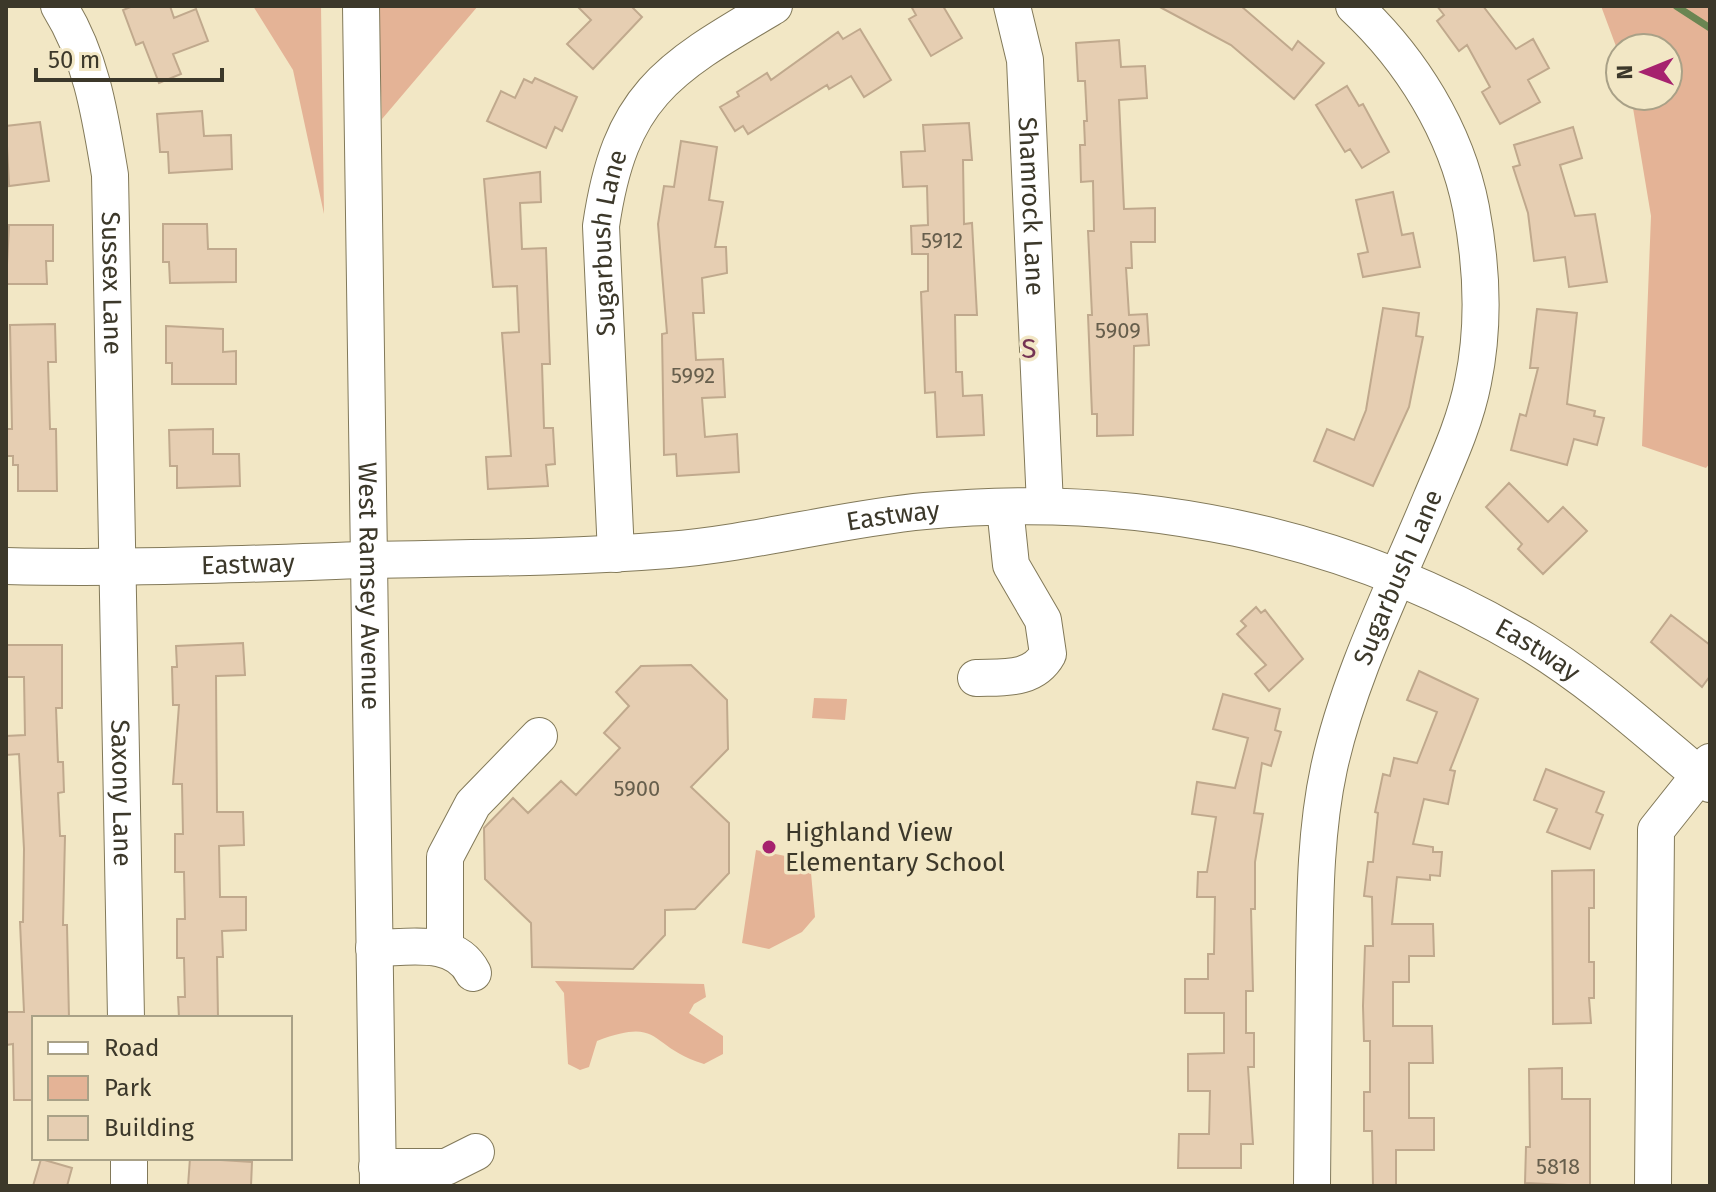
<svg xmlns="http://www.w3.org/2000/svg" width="1716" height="1192" viewBox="0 0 1716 1192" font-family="'Fira Sans',sans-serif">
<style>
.green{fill:#e4b396}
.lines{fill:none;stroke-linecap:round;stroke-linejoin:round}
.stream{stroke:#6a8552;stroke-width:7}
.building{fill:#e6ceb2;stroke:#c0a98d;stroke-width:2}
.minor-casing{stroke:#827959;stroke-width:38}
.minor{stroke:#fff;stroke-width:36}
.poi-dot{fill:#a6226e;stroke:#f2e7c5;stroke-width:3}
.labels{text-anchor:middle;stroke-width:7;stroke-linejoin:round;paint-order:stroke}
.number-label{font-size:22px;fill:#665e4c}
.street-label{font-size:26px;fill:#3c382a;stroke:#f2e7c5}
.poi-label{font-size:26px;fill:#3c382a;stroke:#f2e7c5;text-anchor:start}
.neighbourhood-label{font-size:28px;letter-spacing:2px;fill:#753454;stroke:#f2e7c5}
</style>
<rect width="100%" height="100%" fill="#f2e7c5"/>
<path class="green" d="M253,6H321L324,214L293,70Z
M378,6H478L382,119Z
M1601,6H1710V463L1706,468L1642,446L1651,216L1631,96H1668V48H1620V57Z
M814,698L847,699L845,720L812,718Z
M756,850L805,860L811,873L815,917L802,932L769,949L742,943Z
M555,981L704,984L706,997L694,1004L689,1013L723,1036V1054L704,1064C647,1047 664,1016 597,1041L589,1067L580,1070L568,1064L564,993Z"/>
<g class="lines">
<path class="stream" d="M1676,6L1710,28"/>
</g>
<path class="building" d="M133,6H170L174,18L196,9L208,41L173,54L181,74L159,83L143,42L136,45L123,10Z
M577,6H631L642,17L593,69L567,44L591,20Z
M911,6H943L962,38L931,56L909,19L916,15Z
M1158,6H1241L1292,50L1298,41L1324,63L1294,99L1231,45Z
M1437,6H1483L1516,49L1533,39L1549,68L1528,80L1540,102L1500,124L1482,92L1490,87L1467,45L1459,51L1437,21L1444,15Z
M860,29L891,80L864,97L851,76L829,89L827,85L748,134L743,126L735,131L720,107L739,96L737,92L767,73L771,80L838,32L843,39Z
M1119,40L1121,67L1145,66L1147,98L1119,100L1124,209L1155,208V242H1131L1132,268H1126L1129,315L1147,314L1149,345L1134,346L1133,435L1097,436V414H1092L1088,315H1092L1088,231H1094L1093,181L1081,182L1080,145H1085L1084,121H1087L1085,81H1078L1076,43Z
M535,78L577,97L562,131L555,127L546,148L487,121L501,91L515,98L524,79L532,83Z
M1347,86L1359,106L1363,104L1389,152L1362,168L1350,149L1345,152L1316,105Z
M202,111L204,136L231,135L232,169L169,173L168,152H160L157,114Z
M40,122L49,181L9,186L6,126Z
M969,123L972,160H963L964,224L972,223L977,315H955L956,372H962L963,396L982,395L984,435L937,437L935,392L925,393L921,292L928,291V254H912L911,226L928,225L927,186L903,187L901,152L925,151L923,125Z
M1573,127L1582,158L1560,165L1575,216L1595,214L1607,282L1569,287L1565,257L1534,261L1528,213L1513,167L1520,165L1514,145Z
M681,141L717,147L709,200L723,202L715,247H726L727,273L702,278L704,313H693L696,360L723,359L725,397L702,398L705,437L737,434L739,472L677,476L676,454L664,455L662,334L667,333L658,224L664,186L674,187Z
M540,172L541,202L520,203L522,249L546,248L550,364H542L544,428H553L555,464L546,465L548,486L488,489L486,457L511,456L502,333L519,332L517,286L493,287L484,179Z
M1393,192L1402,235L1413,233L1420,267L1363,277L1358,254L1368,252L1356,200Z
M163,224H207L208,249H236V282L170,283L169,262H163Z
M9,225H53V261H46L47,284H6Z
M1383,308L1419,313L1416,336L1423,337L1409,407L1373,486L1314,461L1327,429L1354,440L1366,410Z
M1537,309L1577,313L1567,404L1595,411L1594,416L1604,418L1597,445L1574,439L1567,465L1511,450L1520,414L1526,416L1538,368H1530Z
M55,324L56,362H48L50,429H56L57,491H18V465H13V456H6V429H12L10,325Z
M166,326L223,329V352L236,351V384H172V363H166Z
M213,429V454H239L240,486L177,488V466H170L169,430Z
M1509,483L1548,522L1563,507L1587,531L1543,574L1518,549L1522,544L1486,507Z
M1256,607L1261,613L1265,610L1303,659L1269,691L1255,674L1266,665L1237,634L1246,626L1241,621Z
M1671,615L1710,645V676L1702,687L1651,642Z
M243,643L245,675L216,676L217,812H243L244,845L219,846L220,897H246V930L222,931L223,957H217L218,1018H179L178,997H185L184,958H177V919H185L184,872H175V834H183L182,784H173L179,705H173L172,667H177L176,646Z
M6,645H62V708H56L58,762H63L64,792L58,793L60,836H65L63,925H67L69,1018H34V1100H14L13,1044L6,1045V1012H24L20,922H23L24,849L19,754L6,755V736L25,735L24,677H6Z
M691,665L727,700L728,749L691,787L729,823V873L695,909L665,910V935L633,969L532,967L531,923L485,879L484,828L513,798L528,813L561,781L576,795L620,748L604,733L629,706L616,692L641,666Z
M1419,671L1478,699L1450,770L1455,771L1448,804L1424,799L1413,844L1433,847V852H1442L1440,876L1430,875V880L1397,877L1392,924H1433L1434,956H1409V982H1393V1026H1432L1433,1063H1409V1118H1434V1150H1396V1186H1373L1372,1131H1364V1092H1370V1041H1364L1363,1006L1365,946H1373L1372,897L1364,896L1368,862H1373L1378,813L1375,812L1383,774L1390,776L1394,758L1417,763L1437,712L1407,700Z
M1223,694L1280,709L1275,730L1281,732L1271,766L1262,763L1254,813L1263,814L1255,862V909H1251L1253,991H1246V1033H1254V1067H1248L1253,1144H1241V1168H1178L1179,1134H1209L1210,1091H1188V1054L1224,1053V1013H1185V979H1208V954H1214L1215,897H1197L1198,872H1207L1216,817L1192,814L1197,782L1235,788L1248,738L1213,729Z
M1546,769L1604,792L1596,812L1603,815L1590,849L1547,832L1557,809L1534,800Z
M1594,870V908H1589V962H1594V998H1589L1591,1023L1553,1024L1552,871Z
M1562,1068V1099H1590V1186L1525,1183L1526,1147H1530L1529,1069Z
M190,1158L252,1162L251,1186H188Z
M41,1159L72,1168L67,1186H33Z"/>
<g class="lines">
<defs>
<g id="minor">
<path id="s1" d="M59,6C92,59 100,115 110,175L126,1018"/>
<path id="s2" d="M361,6L378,1186"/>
<path id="s3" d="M1012,6L1025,60L1045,505"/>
<path id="s4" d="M616,554L601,226C620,95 667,69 774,6"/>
<path id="s5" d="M6,566C126,569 244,564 364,560C465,558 567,558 668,550C755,543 839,519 925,511C1135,491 1344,533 1526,641C1593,681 1650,734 1710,784"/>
<path d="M976,678C1003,677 1033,681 1048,654L1043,620L1011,565L1005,507"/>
<path d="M445,947V857L473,804L539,736"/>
<path d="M374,948C408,948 455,937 473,973"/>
<path d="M129,1158V1186"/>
<path d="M377,1167H446L476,1152"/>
<path id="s6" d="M1312,1186C1313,1113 1314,1040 1314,967C1315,901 1315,833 1329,768C1349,676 1395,586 1431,499C1447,461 1465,423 1473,382C1485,324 1482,266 1471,208C1456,131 1411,59 1354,6"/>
<path d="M1653,1186L1656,830L1710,762"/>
</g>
</defs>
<use href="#minor" class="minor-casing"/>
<use href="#minor" class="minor"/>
</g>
<circle class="poi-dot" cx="769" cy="847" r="8"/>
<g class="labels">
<g class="number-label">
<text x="942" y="248">5912</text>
<text x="1118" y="338">5909</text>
<text x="693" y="383">5992</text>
<text x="637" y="796">5900</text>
<text x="1558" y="1174">5818</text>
</g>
<g class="street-label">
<text dy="9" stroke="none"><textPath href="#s3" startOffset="202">Shamrock Lane</textPath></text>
<text dy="9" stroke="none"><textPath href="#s4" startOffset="312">Sugarbush Lane</textPath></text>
<text dy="9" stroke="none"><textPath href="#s1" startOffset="286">Sussex Lane</textPath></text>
<text dy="9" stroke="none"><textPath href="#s5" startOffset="890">Eastway</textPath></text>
<text dy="9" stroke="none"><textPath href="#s5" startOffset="242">Eastway</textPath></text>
<text dy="9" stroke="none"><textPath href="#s6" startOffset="622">Sugarbush Lane</textPath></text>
<text dy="9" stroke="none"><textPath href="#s2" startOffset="580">West Ramsey Avenue</textPath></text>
<text dy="9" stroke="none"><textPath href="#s5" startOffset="1562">Eastway</textPath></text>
<text dy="9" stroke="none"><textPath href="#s1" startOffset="796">Saxony Lane</textPath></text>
</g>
<g class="poi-label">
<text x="785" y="841">Highland View<tspan x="785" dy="30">Elementary School</tspan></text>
</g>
<g class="neighbourhood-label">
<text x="1030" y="358">S</text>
</g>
</g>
<rect width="1716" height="1192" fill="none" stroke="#3c382a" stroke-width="16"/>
<rect x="32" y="1016" width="260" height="144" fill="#f2e7c5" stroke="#a9a187" stroke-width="2"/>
<rect x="48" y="1042" width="40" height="12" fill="#ffffff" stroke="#a9a187" stroke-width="2"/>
<text x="104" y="1056" font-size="24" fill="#3c382a">Road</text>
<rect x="48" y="1076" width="40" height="24" fill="#e4b396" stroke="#a9a187" stroke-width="2"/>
<text x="104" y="1096" font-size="24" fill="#3c382a">Park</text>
<rect x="48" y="1116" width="40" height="24" fill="#e6ceb2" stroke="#a9a187" stroke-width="2"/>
<text x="104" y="1136" font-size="24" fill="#3c382a">Building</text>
<g transform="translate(1644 72) rotate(269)"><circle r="38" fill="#f2e7c5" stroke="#a9a187" stroke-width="2"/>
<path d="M0-6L14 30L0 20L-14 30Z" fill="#a6226e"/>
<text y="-12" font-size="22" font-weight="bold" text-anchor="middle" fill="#3c382a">N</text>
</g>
<path d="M36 68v12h186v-12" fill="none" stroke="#3c382a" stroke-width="4"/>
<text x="48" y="68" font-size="24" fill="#3c382a" stroke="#f2e7c5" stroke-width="6" paint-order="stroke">50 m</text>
</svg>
